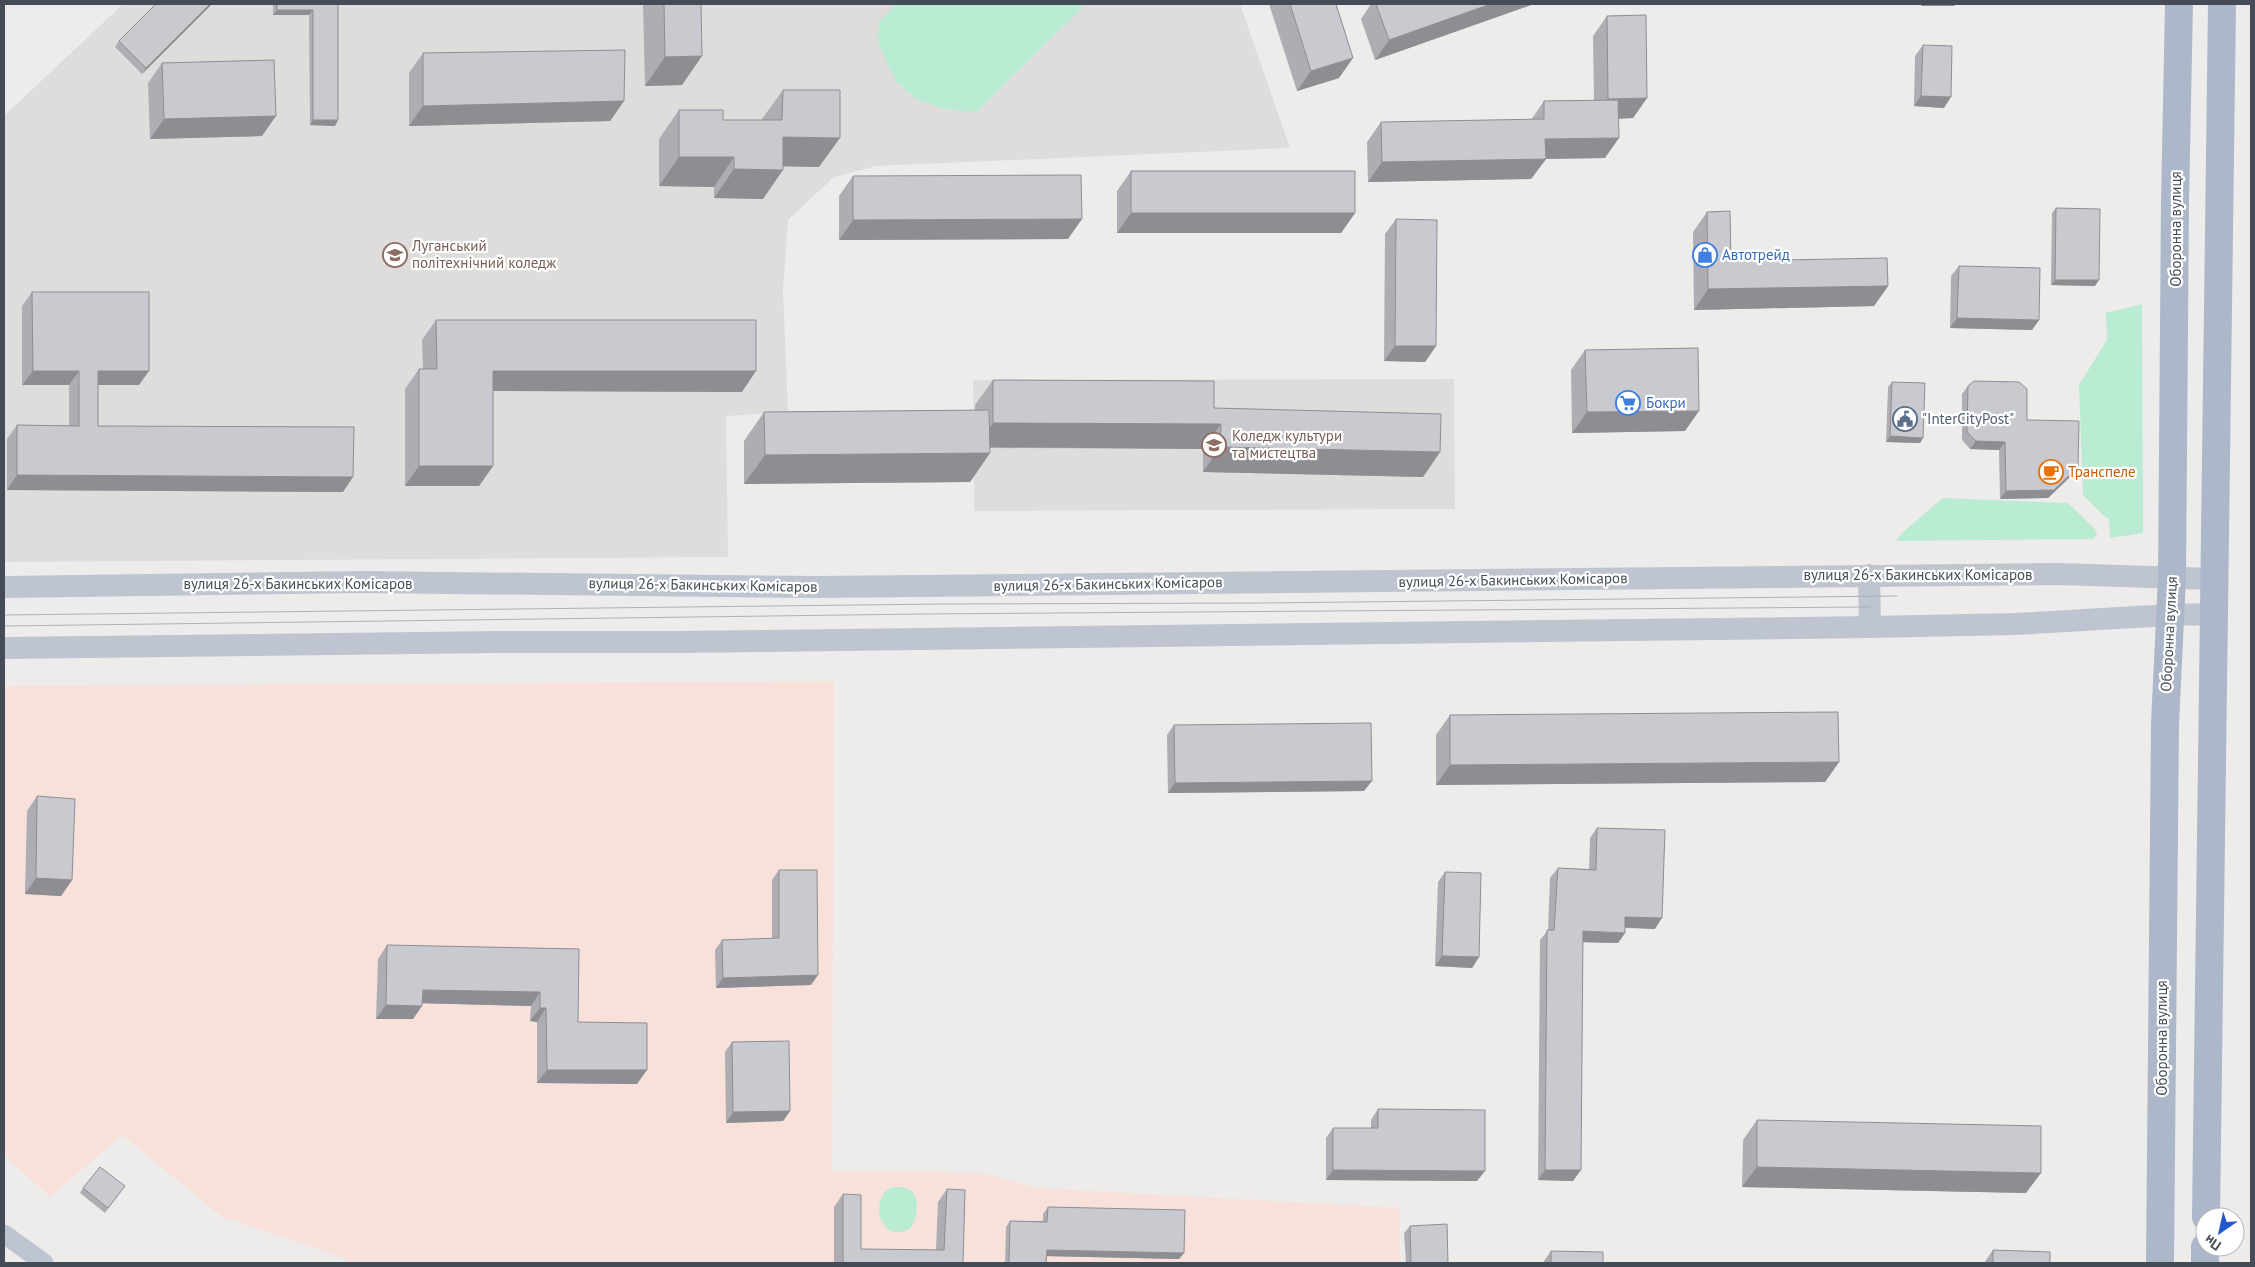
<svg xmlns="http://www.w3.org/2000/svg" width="2255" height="1267" viewBox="0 0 2255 1267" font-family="'PT Sans',sans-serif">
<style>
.education{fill:#dfdddc}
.medical{fill:#f8e1db}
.green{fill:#baebd3}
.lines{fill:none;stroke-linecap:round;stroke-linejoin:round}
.minor{stroke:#bfc5d0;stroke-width:19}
.tertiary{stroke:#bfc5d0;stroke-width:22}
.primary{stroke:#acb7c9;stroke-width:28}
.tram{stroke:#aeb0b5;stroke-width:1}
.wall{fill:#adadb3}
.shaded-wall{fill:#8d8d92}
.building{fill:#c9c9d0;stroke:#8d8d92}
.labels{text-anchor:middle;stroke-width:4.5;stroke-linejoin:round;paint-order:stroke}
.street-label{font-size:15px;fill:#454c57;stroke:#fff}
.education-label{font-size:15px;fill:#785e54;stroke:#fff;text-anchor:start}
.shop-label{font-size:15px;fill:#366cbe;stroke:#fff;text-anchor:start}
.service-label{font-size:15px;fill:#4e5e75;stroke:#fff;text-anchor:start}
.food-label{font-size:15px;fill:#c56008;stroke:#fff;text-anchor:start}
</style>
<rect width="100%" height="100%" fill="#eeebeb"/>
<path class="education" d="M123,4H1240L1290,148L876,166L834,177L788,220L783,290L788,412L726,416L728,557L4,562V116Z
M1454,379L1455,509L974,511L973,380Z"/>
<path class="medical" d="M834,681L832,1171L982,1173L1039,1188L1400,1208V1263H344L347,1259L221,1216L122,1135L50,1197L4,1155V686Z"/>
<path class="green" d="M896,4H1086L976,112L946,109L917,100L896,82L878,42L879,22Z
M2142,304L2143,533L2110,538L2109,518H2106L2083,495L2079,385L2107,340L2106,313Z
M1943,498L2068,503L2095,529L2097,535L2093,539L1896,541L1902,533Z
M893,1187C915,1186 919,1195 916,1216C915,1222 912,1229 905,1231C877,1241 870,1194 893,1187Z"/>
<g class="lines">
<path class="minor" d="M4,1234L44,1263"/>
<path class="tertiary" d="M1869,575L1870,627
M4,587L361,582L817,587L2059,574L2213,579
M4,648L498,642H677L1870,627L2015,624L2171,615L2213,614"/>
<path class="primary" d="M2206,1217L2222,4
M2160,1263L2165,724L2172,578L2175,202L2179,4
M2205,1263V1247"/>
<path class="tram" d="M4,615L942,604L1262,603L1897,596
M4,626L923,614L1870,607"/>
</g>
<path class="wall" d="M212,4L142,74L115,47L119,41Z
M273,4H338L335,126L310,125L309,15H273Z
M643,4H701L682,85L645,86Z
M1269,4H1336L1339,78L1297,91Z
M1371,4H1534L1375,60L1361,19Z
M1607,16L1647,98L1633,118L1619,119L1605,158L1546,159L1531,179L1368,182L1367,142L1381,122L1531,120L1544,101L1594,100L1593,36Z
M1923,45L1944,108L1914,106L1915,56Z
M423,53L624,101L610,121L409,126V73Z
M162,63L262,136L150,139L148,83Z
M783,90L819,167L783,166L763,199L714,198V187L659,186V139L679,110L723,120H762V119Z
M1131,171L1355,213L1341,233H1117V191Z
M853,176L1068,239L839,240V196Z
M2056,208L2095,286L2051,285L2052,213Z
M1707,212L1731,261L1888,286L1874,306L1694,310L1693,232Z
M1396,219L1436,346L1425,362L1384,361L1385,234Z
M1959,266L2039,320L2032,330L1950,328L1951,276Z
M32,292L139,385H98V426L343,492L7,490V439L17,425H69V385H22V306Z
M436,320L742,392L493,391V466L479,486H405V389L419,369H423L422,340Z
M1585,350L1685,431L1572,433L1571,370Z
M993,380L1214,408L1440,452L1423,477L1203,472V449L990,448V453L970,482L744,484V441L764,412L975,410V405Z
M1892,382L1923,438L1920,443L1886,442L1888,387Z
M1968,386L2027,420L2078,467L2072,475L2048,498L2000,499L1999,450L1970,449L1962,440V394Z
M1450,715L1839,762L1825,782L1436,785V735Z
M1174,725L1364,791L1168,793L1167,735Z
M37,796L72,880L61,896L25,894L27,811Z
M1597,828L1655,929L1625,928V933L1618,943L1583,942L1573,1181L1538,1180L1540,940L1548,930L1550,878L1558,868L1589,869L1590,838Z
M779,870L811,985L716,988L715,950L722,940L772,938V880Z
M1445,872L1479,957L1472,968L1435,966L1438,882Z
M387,945L579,949L578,1022L637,1084L537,1083V1022L530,1021L531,1006L422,1003L413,1019H376L378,959Z
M732,1042L790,1111L783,1121L726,1123L725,1052Z
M1378,1109L1477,1181L1326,1180V1138L1333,1128H1371V1120Z
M1757,1120L2026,1193L1742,1187L1743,1140Z
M125,1186L105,1213L80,1193L83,1188Z
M947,1189L963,1263H834V1207L843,1194L861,1249L936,1250L938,1202Z
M1048,1207L1184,1253L1179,1259L1047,1256L1046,1263H1005L1006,1227L1010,1221H1043V1214Z
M1410,1226L1448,1263H1406L1404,1233Z
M1993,1250L2050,1263H1984Z
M1551,1251L1603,1263H1544V1261Z"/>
<path class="shaded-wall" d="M210,4H212L142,74L146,68Z
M1491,4H1534L1375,60L1389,40Z
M1922,4H1956L1954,6H1921Z
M277,10H313L309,15H273Z
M702,56L682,85L645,86L665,57Z
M1353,58L1339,78L1297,91L1311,71Z
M1921,96L1951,97L1944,108L1914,106Z
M1647,98L1633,118L1594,119L1608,99Z
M624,101L610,121L409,126L423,106Z
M276,116L262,136L150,139L164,119Z
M313,120H338L335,126L310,125Z
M783,137L840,138L819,167L763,166Z
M1619,138L1605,158L1531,159L1545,139Z
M679,157H734L714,187L659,186Z
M1546,159L1531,179L1368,182L1382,162Z
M734,169L783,170L763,199L714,198Z
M1131,213H1355L1341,233H1117Z
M1082,219L1068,239L839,240L853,220Z
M2055,280H2099L2095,286L2051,285Z
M1888,286L1874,306L1694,310L1708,289Z
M1957,318L2039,320L2032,330L1950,328Z
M1395,346H1436L1425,362L1384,361Z
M33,371H79L69,385H22Z
M98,371H149L139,385H88Z
M493,371H756L742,392L478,391Z
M1699,411L1685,431L1572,433L1587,412Z
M993,423L1221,424L1203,449L975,447Z
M1890,436L1923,438L1920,443L1886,442Z
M1976,441L2005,442L1999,450L1970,449Z
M1220,447L1440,452L1423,477L1203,472Z
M990,453L970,482L744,484L765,455Z
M419,466H493L479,486H405Z
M2078,467L2072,475L2048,498L2000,499L2006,491Z
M17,475L353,477L343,492L7,490Z
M1839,762L1825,782L1436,785L1450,765Z
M1372,781L1364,791L1168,793L1175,783Z
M36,878L72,880L61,896L25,894Z
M1625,917L1662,918L1655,929L1618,927Z
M1583,931L1625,933L1618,943L1576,942Z
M1442,956L1479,957L1472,968L1435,966Z
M818,975L811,985L716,988L723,978Z
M423,990L540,992L531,1006L413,1003Z
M386,1005L422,1006L413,1019H376Z
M540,1008H546L537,1022L530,1021Z
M547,1070H647L637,1084L537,1083Z
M790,1111L783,1121L726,1123L733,1112Z
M1757,1167L2041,1173L2026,1193L1742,1187Z
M1333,1170L1485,1171L1477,1181L1326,1180Z
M1545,1170H1581L1573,1181L1538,1180Z
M1047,1250L1184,1253L1179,1259L1042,1256Z"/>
<path class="building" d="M156,4H210L146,68L119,41Z
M277,4H338V120H313V10H277Z
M664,4H701L702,56L665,57Z
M1290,4H1336L1353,58L1311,71Z
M1376,4H1491L1389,40Z
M1646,15L1647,98L1608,99L1607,16Z
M1923,45L1952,46L1951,97L1921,96Z
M625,50L624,101L423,106V53Z
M274,60L276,116L164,119L162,63Z
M783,90H840V138L783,137V170L734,169V157H679V110H723V120H782Z
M1618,100L1619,138L1545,139L1546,159L1382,162L1381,122L1544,119V101Z
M1131,171H1355V213H1131Z
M1081,175L1082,219L853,220V176Z
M2056,208L2100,209L2099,280H2055Z
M1730,211L1731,261L1887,258L1888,286L1708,289L1707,212Z
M1396,219L1437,220L1436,346H1395Z
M1959,266L2040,268L2039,320L1957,318Z
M32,292H149V371H98V426L354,427L353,477L17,475V425L79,426V371H33Z
M436,320H756V371H493V466H419V369H437Z
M1698,348L1699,411L1587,412L1585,350Z
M993,380L1214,381V408L1441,414L1440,452L1220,447L1221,424L993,423Z
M1974,381L2019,382L2027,389V420L2079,421L2078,467L2054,490L2006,491L2005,442L1976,441L1967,432L1968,386Z
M1892,382L1925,383L1923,438L1890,436Z
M989,410L990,453L765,455L764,412Z
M1838,712L1839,762L1450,765V715Z
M1371,723L1372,781L1175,783L1174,725Z
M37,796L75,799L72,880L36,878Z
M1597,828L1665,830L1662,918L1625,917V933L1583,931L1581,1170H1545L1547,930H1554L1558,868L1596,870Z
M779,870H817L818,975L723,978L722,940L779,938Z
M1445,872L1481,873L1479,957L1442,956Z
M387,945L579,949L578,1022L647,1023V1070H547L546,1008H540V992L423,990L422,1006L386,1005Z
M789,1041L790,1111L733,1112L732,1042Z
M1378,1109L1485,1110V1171L1333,1170V1128H1378Z
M1757,1120L2041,1126V1173L1757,1167Z
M100,1167L125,1186L108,1208L83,1188Z
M947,1189L965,1190L963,1263H843V1194L861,1195V1249L944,1250Z
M1048,1207L1185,1210L1184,1253L1047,1250L1046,1263H1009L1010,1221L1047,1222Z
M1447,1224L1448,1263H1411L1410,1226Z
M1993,1250L2050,1252V1263H1993Z
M1551,1251L1603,1252V1263H1551Z"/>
<defs>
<symbol id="university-ring" viewBox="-11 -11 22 22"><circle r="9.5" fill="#fff" stroke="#8d6e63" stroke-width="1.5"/><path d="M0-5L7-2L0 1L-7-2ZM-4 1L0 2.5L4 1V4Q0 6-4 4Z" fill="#8d6e63"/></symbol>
<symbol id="shop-ring" viewBox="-11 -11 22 22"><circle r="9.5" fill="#fff" stroke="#3f7fe0" stroke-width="1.5"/><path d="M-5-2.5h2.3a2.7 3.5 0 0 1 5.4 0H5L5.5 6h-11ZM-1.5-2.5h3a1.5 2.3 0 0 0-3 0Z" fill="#3f7fe0"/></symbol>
<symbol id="supermarket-ring" viewBox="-11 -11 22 22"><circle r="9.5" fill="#fff" stroke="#3f7fe0" stroke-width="1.5"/><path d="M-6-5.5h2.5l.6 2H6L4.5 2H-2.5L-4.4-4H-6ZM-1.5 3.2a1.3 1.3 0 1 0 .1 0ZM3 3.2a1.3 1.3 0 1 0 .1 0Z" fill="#3f7fe0"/></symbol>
<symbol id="civic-ring" viewBox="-11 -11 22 22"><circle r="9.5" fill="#fff" stroke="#5c6f8a" stroke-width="1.5"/><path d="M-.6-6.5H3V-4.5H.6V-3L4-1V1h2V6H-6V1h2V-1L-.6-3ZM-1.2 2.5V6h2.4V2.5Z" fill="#5c6f8a"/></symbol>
<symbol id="cafe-ring" viewBox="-11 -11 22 22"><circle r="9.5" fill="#fff" stroke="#e8710a" stroke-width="1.5"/><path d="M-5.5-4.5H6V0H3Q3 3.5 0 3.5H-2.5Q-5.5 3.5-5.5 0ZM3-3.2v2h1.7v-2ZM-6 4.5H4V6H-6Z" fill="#e8710a"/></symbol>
</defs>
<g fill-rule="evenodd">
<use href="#university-ring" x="381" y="241" width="28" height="28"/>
<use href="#shop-ring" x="1691" y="241" width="28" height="28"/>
<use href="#supermarket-ring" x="1614" y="389" width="28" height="28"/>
<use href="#civic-ring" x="1891" y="405" width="28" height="28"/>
<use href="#university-ring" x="1200" y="431" width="28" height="28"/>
<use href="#cafe-ring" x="2037" y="458" width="28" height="28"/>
</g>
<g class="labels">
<g class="street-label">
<text transform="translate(2176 229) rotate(-90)" y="5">Оборонна вулиця</text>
<text x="1918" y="580">вулиця 26-х Бакинських Комісаров</text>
<text transform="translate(1513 580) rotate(-1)" y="5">вулиця 26-х Бакинських Комісаров</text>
<text x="298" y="589">вулиця 26-х Бакинських Комісаров</text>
<text transform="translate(1108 584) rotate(-1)" y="5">вулиця 26-х Бакинських Комісаров</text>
<text transform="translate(703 585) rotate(1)" y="5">вулиця 26-х Бакинських Комісаров</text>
<text transform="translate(2169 634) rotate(-87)" y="5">Оборонна вулиця</text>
<text transform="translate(2162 1038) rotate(-90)" y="5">Оборонна вулиця</text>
</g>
<g class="education-label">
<text x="412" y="251">Луганський<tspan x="412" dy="17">політехнічний коледж</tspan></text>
<text x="1232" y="441">Коледж культури<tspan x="1232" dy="17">та мистецтва</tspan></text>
</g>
<g class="shop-label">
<text x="1722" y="260">Автотрейд</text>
<text x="1646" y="408">Бокри</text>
</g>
<g class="service-label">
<text x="1922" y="424">"InterCityPost"</text>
</g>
<g class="food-label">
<text x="2068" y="477">Транспеле</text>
</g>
</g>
<rect width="2255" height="1267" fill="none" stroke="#454c57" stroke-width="10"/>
<g transform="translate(2220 1232) rotate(214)"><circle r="24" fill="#ffffff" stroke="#b5b7bc"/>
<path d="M0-4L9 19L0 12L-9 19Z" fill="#2357d0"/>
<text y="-8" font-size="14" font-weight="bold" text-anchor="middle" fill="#454c57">Пн</text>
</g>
</svg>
